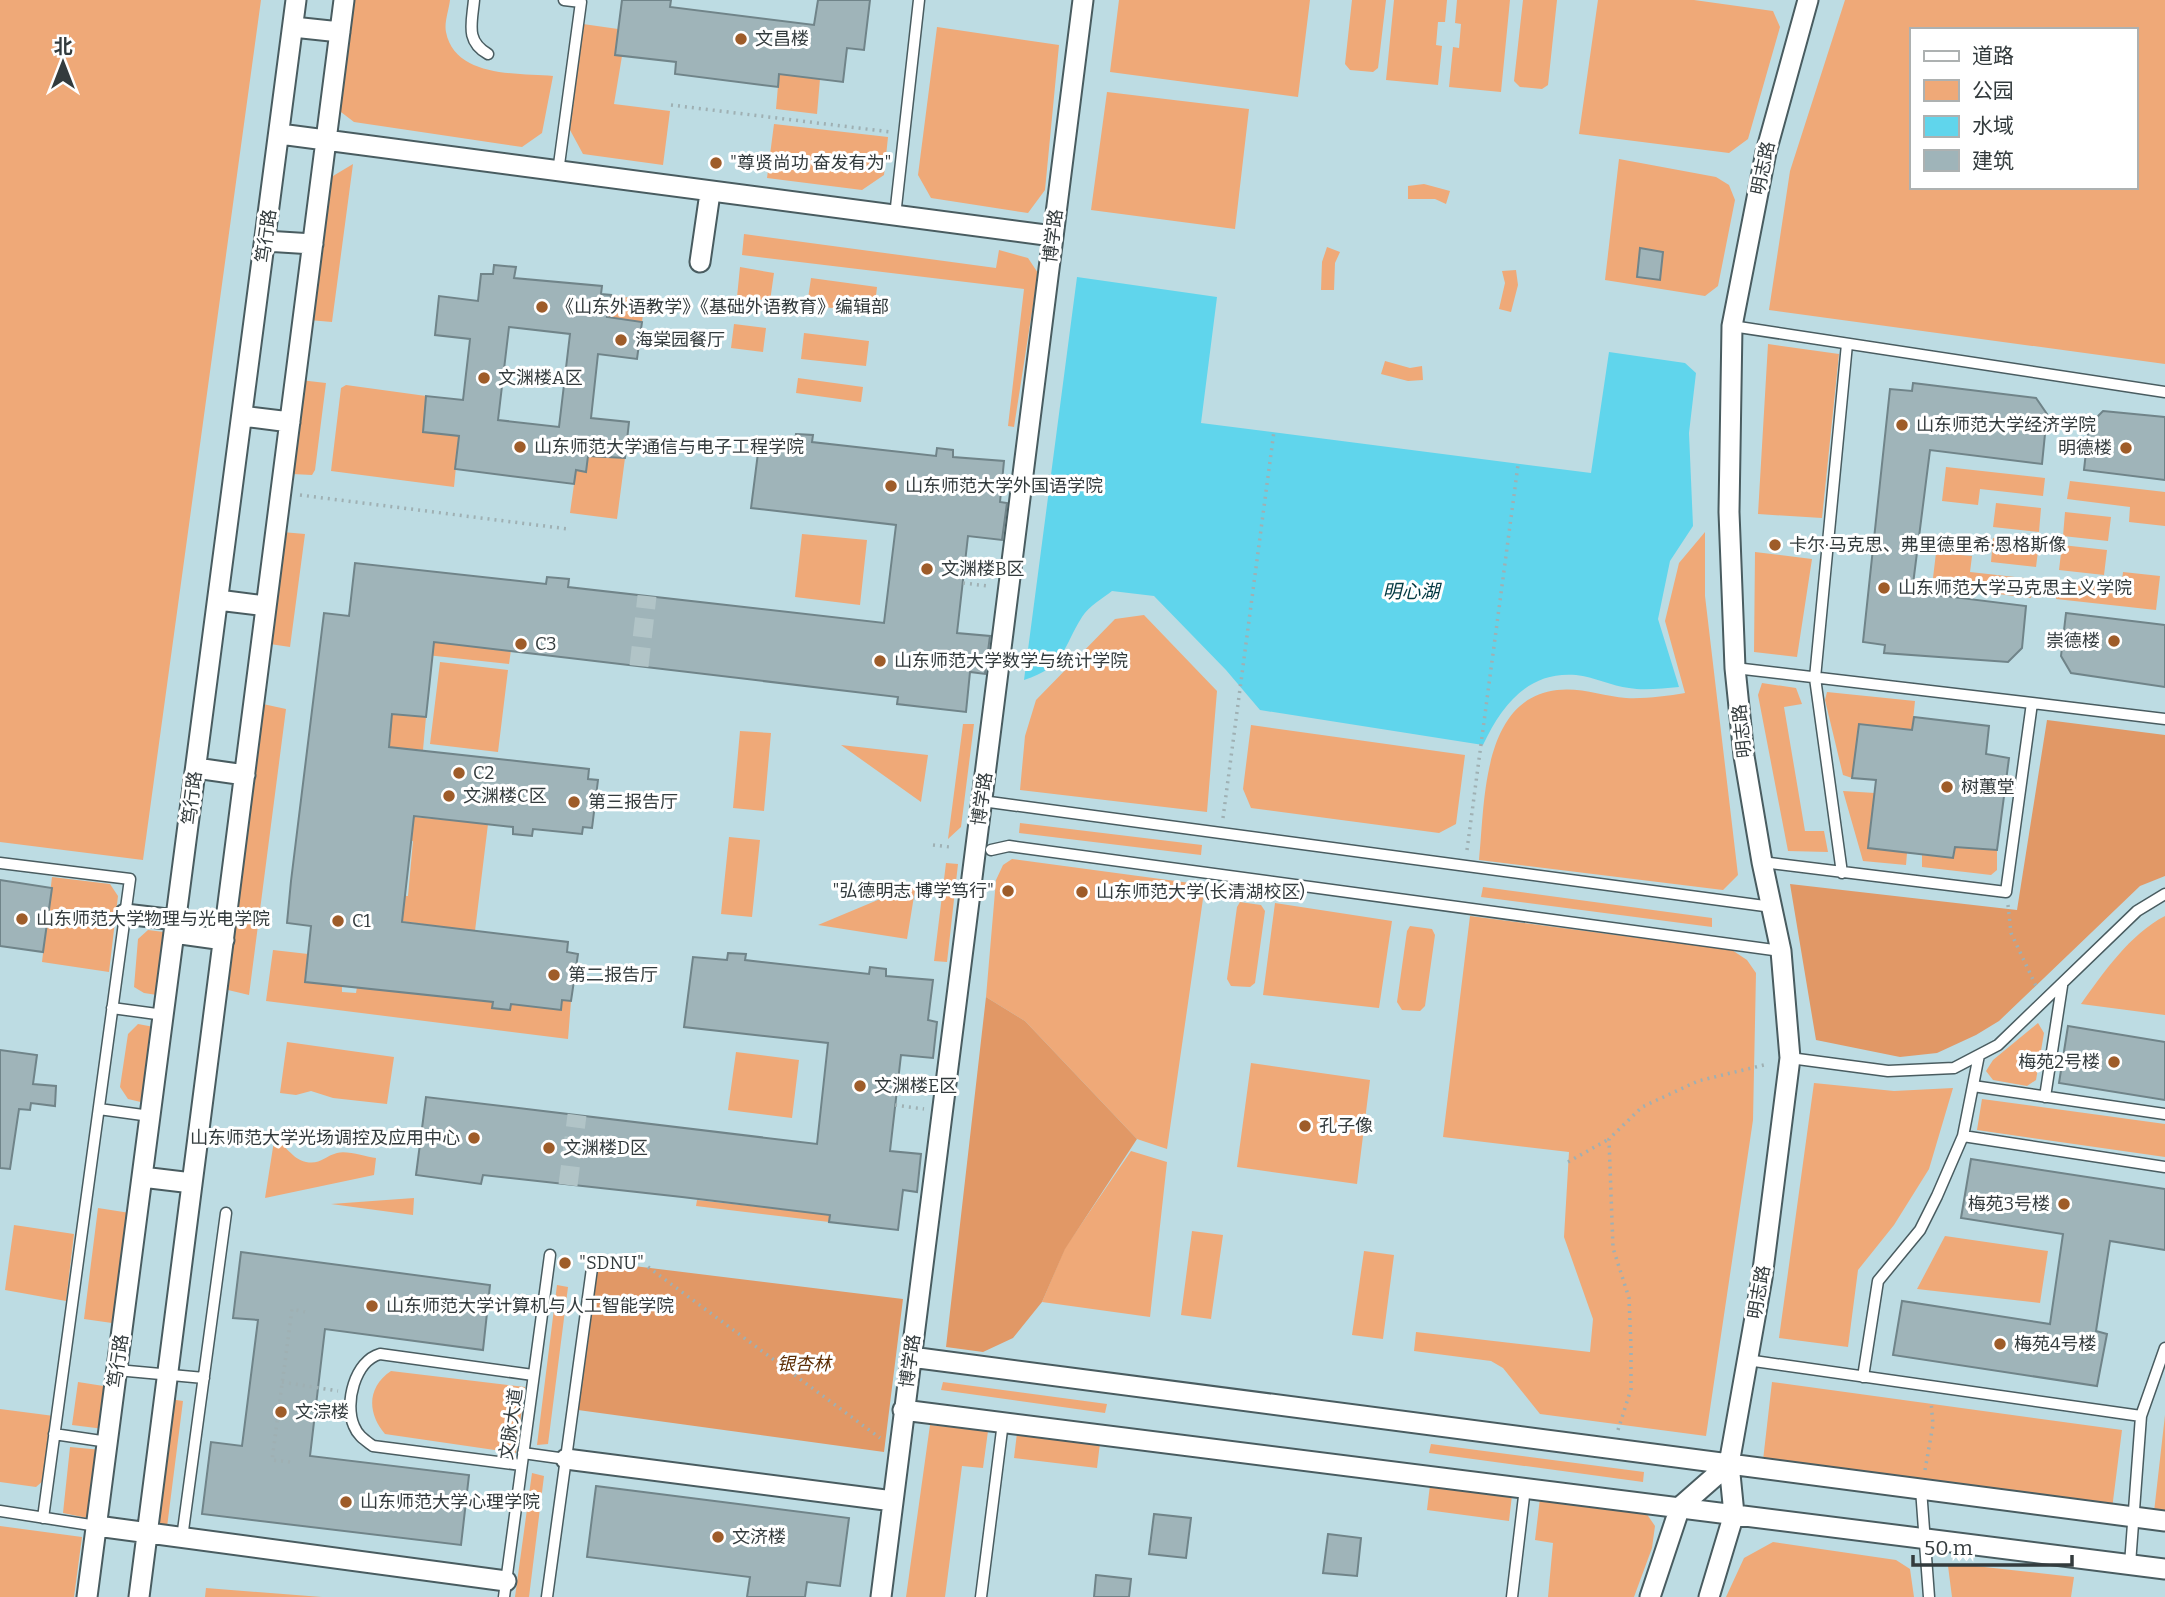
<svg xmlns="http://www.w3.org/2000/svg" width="2165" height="1597" viewBox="0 0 2165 1597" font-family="Bitter,'Noto Sans SC',serif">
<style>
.built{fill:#bddce3;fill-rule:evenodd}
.green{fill:#efa978;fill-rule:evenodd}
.forest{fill:#e19866}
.water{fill:#60d5ec}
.building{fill:#9fb4b9;stroke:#708489;stroke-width:2;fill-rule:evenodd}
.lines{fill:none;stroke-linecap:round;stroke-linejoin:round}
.street-tunnel{stroke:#b1c4c7;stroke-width:19;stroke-dasharray:19 10;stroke-linecap:butt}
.lane-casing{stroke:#495c60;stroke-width:13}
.street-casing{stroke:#495c60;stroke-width:23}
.path{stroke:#9fb0b3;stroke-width:3.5;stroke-dasharray:2 5;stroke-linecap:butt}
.lane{stroke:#fff;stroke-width:10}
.street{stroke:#fff;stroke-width:19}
.poi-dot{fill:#9e5c29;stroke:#fff;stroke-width:2.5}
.labels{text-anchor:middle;stroke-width:6;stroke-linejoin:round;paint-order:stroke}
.poi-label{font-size:18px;fill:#333b3d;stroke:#fff;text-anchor:start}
.street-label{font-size:18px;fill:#333b3d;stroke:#fff}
.park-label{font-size:18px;font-style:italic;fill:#5c2d04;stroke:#fff}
.water-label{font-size:19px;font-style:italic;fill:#003841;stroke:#fff}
</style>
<rect width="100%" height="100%" fill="#d0e6ea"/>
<path class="built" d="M0,0H2165V1597H0ZM1911,30H2135V187H1911Z"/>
<path class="green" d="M0,0H261L143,860L0,842Z
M351,0H450C449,9 444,23 446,32C455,78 518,73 553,76L542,133L522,147L354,122L337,109Z
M1119,0H1310L1298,97L1110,72Z
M1352,0H1386L1378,68L1373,72L1350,70L1345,64Z
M1394,0H1447L1445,22H1438L1436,45L1442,46L1438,85L1386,80Z
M1457,0H1510L1501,92L1449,87L1453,47L1459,48L1461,24L1455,23Z
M1523,0H1557L1548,85L1542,89L1520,87L1514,81Z
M1598,0H1694L1773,11L1780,27L1748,139L1729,153L1579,134Z
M1845,0H2165V364L1769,310L1790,171ZM1911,30H2135V187H1911Z
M583,24L618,29L615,54L622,56L614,104L670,111L663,165L583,154L570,130Z
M937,27L1059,45L1045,190L1028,213L931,198L918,175Z
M779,74L820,79L817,114L776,109Z
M1107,92L1249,109L1235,229L1091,210Z
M774,124L888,137L884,175L862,190L767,178Z
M1619,159L1716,177L1729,185L1735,200L1718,286L1705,296L1605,280Z
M353,164L332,322L309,320L328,184L333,176Z
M1424,184L1450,191L1446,204L1435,199H1408V186Z
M744,234L996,268L999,250L1028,258L1038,273L1014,427L1008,426L1024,289L742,255Z
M1327,247L1340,252L1335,263L1334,290H1321L1322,262Z
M740,267L774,273L770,301L737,297Z
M1516,270L1518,285L1511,312L1499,309L1505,283L1502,271Z
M811,278L877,287L874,313L807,305Z
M611,295L645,300L642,322L607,317Z
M734,324L766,328L763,352L731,348Z
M804,333L869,341L866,366L801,359Z
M1768,344L1839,354L1822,518L1758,514Z
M1385,361L1410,368L1422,366L1423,380L1408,381L1381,374Z
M798,378L863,387L861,402L796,393Z
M300,380L326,383L315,470L312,475L292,474Z
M346,385L426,396L423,432L459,436L454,487L331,471L341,388Z
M588,456L625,458L617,519L570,513L576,470L586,471Z
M1946,467L2045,478L2043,496L1980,489L1978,505L1942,501Z
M2070,481L2165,492V526L2129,522L2130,507L2067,499Z
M1996,503L2041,508L2039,532L1993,527Z
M2065,512L2111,517L2108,541L2063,536Z
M282,532L305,534L290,647L270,644Z
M1705,532V596L1738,875L1723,890L1479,860C1485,804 1481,699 1557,690C1580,687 1604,696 1626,698C1645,699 1667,696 1685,693L1665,621L1679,563Z
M802,534L867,540L860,605L795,597Z
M1993,538L2039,543L2036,567L1991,562Z
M2062,545L2107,550L2104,575L2059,570Z
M1755,552L1812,559L1797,657L1754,652Z
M1936,553L1972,556L1970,572L2033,579L2031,598L1932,586Z
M2123,572L2160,576L2156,610L2056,599L2059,581L2121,588Z
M1144,615L1217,691L1207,812L1020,790L1025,736L1036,700L1115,619Z
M401,638L511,650L509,664L399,652Z
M440,662L508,670L498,752L430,744Z
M1762,683L1796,688L1802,704L1784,707L1805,831H1824L1828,852L1788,851L1758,695Z
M1827,692L1915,701L1912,730L1859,724L1852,778L1843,775L1825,700Z
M263,704L286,709L249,995L228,990Z
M392,714L426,717L423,750L389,747Z
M963,724H974L961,827L948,839Z
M1251,725L1465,755L1456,824L1439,833L1251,808L1243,789Z
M740,731L771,733L764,811L733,808Z
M841,745L928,755L921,802Z
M1843,791L1875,793L1868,848L1907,853L1906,865L1863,861Z
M383,814L488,824L475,931L371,917L374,893L408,896L413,841L380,837Z
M1020,823L1202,845L1201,855L1019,833Z
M729,837L760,840L752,917L721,914Z
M1955,847L1997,850V870L1991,875L1922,867V855L1953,858Z
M1012,859L1205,885L1167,1149L1137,1139L1025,1021L986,997L996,880L1003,865Z
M946,863L958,864L947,962L934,961Z
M52,877L110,884L118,896L109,972L42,962Z
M916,884L907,939L818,925Z
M1483,887L1712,918V927L1481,897Z
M1240,902L1261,905L1265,911L1255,983L1250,987L1231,986L1227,979L1237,907Z
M1275,903L1392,921L1379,1008L1263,995Z
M1470,916L1732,950L1747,960L1756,973L1753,1120L1706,1436L1540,1414L1503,1368L1491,1361L1414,1351L1416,1332L1590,1352L1593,1319L1564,1237L1569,1152L1443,1137Z
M2165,916V1015L2081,1004C2103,973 2130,934 2165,916Z
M1410,926L1432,929L1435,935L1425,1006L1420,1011L1402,1010L1397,1002L1407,931Z
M148,930L164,932L157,995L144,993L134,987L138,939Z
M273,950L308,954L305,981L342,985V992L356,993L357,987L493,1002V1008L510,1010L511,1004L561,1010L562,1000L571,1001L568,1039L266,1001Z
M2038,1023L2044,1033L2036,1080L2027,1086L1993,1080L1986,1071L1993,1060Z
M138,1024L154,1027L145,1103L128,1099L120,1087L128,1034Z
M287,1042L394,1057L387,1104L333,1098L311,1091L296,1095L280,1093Z
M736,1052L799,1060L792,1118L728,1110Z
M1251,1063L1370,1080L1357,1184L1237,1167Z
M1814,1083L1894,1091L1953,1088L1929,1169L1894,1225L1858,1270L1848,1347L1779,1338Z
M1982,1099L2165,1124V1157L1977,1130Z
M274,1141C286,1143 291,1159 306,1162C320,1165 325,1156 337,1153C347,1150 366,1157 376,1158L374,1175L265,1198Z
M1131,1151L1167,1162L1150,1317L1042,1302L1065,1248Z
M414,1198L413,1215L331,1204Z
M697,1200L830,1215L829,1222L696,1206Z
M98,1208L130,1213L119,1324L84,1319Z
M14,1225L74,1234L66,1301L5,1290Z
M1192,1231L1223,1235L1211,1319L1181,1315Z
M1945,1236L2048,1251L2040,1303L1917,1289Z
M1364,1251L1394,1255L1383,1339L1352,1335Z
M557,1285L568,1287L548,1444L537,1445Z
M391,1371L525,1387L516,1453L385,1434C367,1413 367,1387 391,1371Z
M78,1382L110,1387L104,1429L72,1425Z
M943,1382L1107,1404L1105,1413L941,1390Z
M1772,1382L2122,1430L2112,1509L1762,1469Z
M163,1398L183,1401L167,1527L146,1523Z
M0,1409L54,1416L44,1480L36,1487L0,1482Z
M2165,1415V1513L2154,1512Z
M930,1425L988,1431L983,1468L962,1466L945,1597H906Z
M1017,1433L1100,1443L1097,1468L1014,1458Z
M1431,1444L1644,1472L1643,1482L1429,1453Z
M70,1447L102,1450L92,1519L63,1513Z
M532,1473L544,1476L529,1597H515Z
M1430,1485L1512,1495L1509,1521L1427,1510Z
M1540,1498L1644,1510L1655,1526L1652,1548L1634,1597H1548L1553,1543L1535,1540Z
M0,1526L82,1537L74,1597H0Z
M1773,1542L1896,1560L1910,1569L1914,1597H1726L1744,1558Z
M1957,1564L2074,1577L2071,1597H1952L1948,1566Z
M206,1588L322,1597H205Z"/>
<path class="forest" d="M2047,720L2165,735V876L2140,886L1999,1021L1976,1035L1937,1053L1900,1057L1816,1040L1790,884L2017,910Z
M986,997L1025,1021L1137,1139L1065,1249L1042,1302L1013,1338L983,1352L946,1347Z
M593,1261L903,1299L884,1452L578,1410Z"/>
<path class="water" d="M1077,277L1217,297L1201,423L1591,473L1609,352L1685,363L1696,373L1689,433L1693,526L1670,561L1658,619L1679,687C1663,688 1645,691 1629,688C1612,686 1594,677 1576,675C1528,671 1502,705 1483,745L1260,710L1226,670L1154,596L1112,591C1103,598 1089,606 1082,617C1062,649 1065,667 1024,680Z"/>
<path class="building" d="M622,0H671L670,7L814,25L818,0H870L864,50L847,48L843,82L779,74L778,87L675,74L676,62L615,55Z
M1640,248L1663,252L1660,280L1637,277Z
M494,265L516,267L514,278L602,286L601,294L611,295L607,317L642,322L637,359L598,354L591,418L629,422L625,458L588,456L586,472L576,470L574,484L455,469L459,436L423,432L426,396L463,400L470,339L435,335L439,296L478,301L481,274H493ZM509,327L570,334L559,427L498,420Z
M1913,383L2036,398L2047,414L2042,464L1930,450L1912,592L2026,606L2022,648L2008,662L1884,653L1885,645L1863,642L1890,389L1912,391Z
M2103,411L2165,417V480L2084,470L2089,425Z
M796,434L813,435L812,442L936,456L937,448L953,450V457L1004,461L1000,502L1007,503L1002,540L968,536L957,633L990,636L985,674L970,672L966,712L897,704L898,697L434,642L426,717L392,714L389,747L589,769L588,779L598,780L592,828L583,827L582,834L533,829L532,836L513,834V827L414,816L402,922L568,942L567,952L578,954L571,1001L562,1000L561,1010L511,1004L510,1010L492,1008L493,1002L305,982L311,926L287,923L291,881L324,613L349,616L355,563L546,584L547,577L569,579L568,587L884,623L896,525L751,508L760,437L795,441Z
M2066,613L2165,625V687L2071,673L2061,656Z
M1914,717L1989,726L1986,754L2009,758L1997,850L1955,847L1953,858L1868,848L1876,780L1852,778L1859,724L1912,730Z
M0,880L52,888L43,952L0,946Z
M728,953L746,954L745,960L869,974L870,967L886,969V976L933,980L928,1020L937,1022L933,1058L901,1055L890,1151L921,1154L917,1192L903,1190L898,1230L829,1222L830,1215L682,1197L483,1175L481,1184L416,1175L426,1097L817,1144L828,1043L684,1027L693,957L727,960Z
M2068,1026L2165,1042V1100L2059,1083Z
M0,1050L37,1055L33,1084L56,1086L55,1106L31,1103L30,1110L19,1109L10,1169L0,1168Z
M1971,1159L2165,1189V1250L2110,1241L2096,1331L2107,1334L2097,1386L1893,1355L1902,1301L2050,1324L2063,1234L1961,1218Z
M241,1252L490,1285L483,1350L325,1329L310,1456L469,1475L461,1545L202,1514L211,1442L242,1446L258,1320L233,1318Z
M596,1486L849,1518L840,1586L807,1582L805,1597H747L750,1577L587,1557Z
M1154,1514L1191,1518L1186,1558L1149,1554Z
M1328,1534L1361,1538L1357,1576L1323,1573Z
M1096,1575L1131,1579L1129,1597H1094Z"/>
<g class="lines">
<path class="street-tunnel" d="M639,666L647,596
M568,1185L577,1115"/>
<defs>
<path id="lane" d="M474,0C472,23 465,41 488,54
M558,172L581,2L564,0
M895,216L919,0
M1732,326L2165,392
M1735,668L2032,703L2006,892L1762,862
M2032,703L2165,719
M982,801L1772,907
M991,850L1009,846L1781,951
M0,863L130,879L43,1518
M1842,873L1815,678L1847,344
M112,1008L164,1015
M1790,1058L1888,1071L1954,1068L1998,1045L2137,911L2165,894
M1973,1086L2165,1114
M2045,1097L2062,986
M99,1109L150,1116
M1963,1136L2165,1167
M1747,1360L2141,1416
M117,1370L204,1378
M1863,1377L1878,1281L1920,1230L1937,1196L1963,1136L1979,1055
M54,1434L108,1442
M523,1453L566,1459
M521,1465L373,1446C365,1440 358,1436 354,1426C344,1403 355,1361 380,1354L533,1375
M1921,1489L1929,1597
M0,1511L97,1526
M182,1538L226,1213
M2130,1564L2141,1416L2165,1348
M504,1597L550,1255
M547,1597L593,1261
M981,1597L1003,1422
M1512,1597L1525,1488"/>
<path id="street" d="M293,27L340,32
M280,134L1053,236
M265,241L313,244
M700,262L710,193
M242,416L290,422
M218,600L266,606
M196,768L245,775
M125,914L176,920
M174,933L224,940
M142,1177L192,1183
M911,1357L2165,1521
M903,1410L2165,1569
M566,1459L893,1501
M97,1526L506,1581
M87,1597L296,0
M139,1597L344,0
M881,1597L1083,0
M1650,1597L1680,1507L1729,1464
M1709,1597L1734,1514L1729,1464L1762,1278L1790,1058L1781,951L1762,862L1744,756L1735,668L1729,512L1732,326L1766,152L1808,0"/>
</defs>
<use href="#lane" class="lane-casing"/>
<use href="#street" class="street-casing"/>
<path class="path" d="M671,105L891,132
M300,495L568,529
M963,583L988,586
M1223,818L1274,431
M933,845L950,847
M1467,850L1518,465
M2008,905L2011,933L2036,986
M895,1105L924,1109
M1568,1162L1609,1139
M648,1267L880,1438
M282,1382L338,1391
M1618,1430L1631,1389V1347L1629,1298L1613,1248L1609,1139L1642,1107L1698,1081L1768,1064
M290,1462L272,1460L292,1309L305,1312
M1925,1470L1933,1425L1931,1401"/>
<use href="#lane" class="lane"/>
<use href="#street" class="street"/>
</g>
<g class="poi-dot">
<circle cx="741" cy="39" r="7"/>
<circle cx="716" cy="163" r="7"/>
<circle cx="542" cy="307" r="7"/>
<circle cx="621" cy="340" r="7"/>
<circle cx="484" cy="378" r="7"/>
<circle cx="1902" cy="425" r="7"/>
<circle cx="520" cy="447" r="7"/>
<circle cx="2126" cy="448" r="7"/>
<circle cx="891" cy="486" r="7"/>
<circle cx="1775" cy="545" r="7"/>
<circle cx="927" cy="569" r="7"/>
<circle cx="1884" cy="588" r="7"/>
<circle cx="2114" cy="641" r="7"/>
<circle cx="521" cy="644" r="7"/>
<circle cx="880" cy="661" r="7"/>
<circle cx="459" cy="773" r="7"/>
<circle cx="1947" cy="787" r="7"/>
<circle cx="449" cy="796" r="7"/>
<circle cx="574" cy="802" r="7"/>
<circle cx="1008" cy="891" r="7"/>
<circle cx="1082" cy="892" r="7"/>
<circle cx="22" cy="919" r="7"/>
<circle cx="338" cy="921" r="7"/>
<circle cx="554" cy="975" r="7"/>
<circle cx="2114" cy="1062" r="7"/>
<circle cx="860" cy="1086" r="7"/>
<circle cx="1305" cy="1126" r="7"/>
<circle cx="474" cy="1138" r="7"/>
<circle cx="549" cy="1148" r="7"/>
<circle cx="2064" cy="1204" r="7"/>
<circle cx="565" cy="1263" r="7"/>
<circle cx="372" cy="1306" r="7"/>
<circle cx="2000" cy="1344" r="7"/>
<circle cx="281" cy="1412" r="7"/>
<circle cx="346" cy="1502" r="7"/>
<circle cx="718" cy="1537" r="7"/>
</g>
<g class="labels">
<g class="poi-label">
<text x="755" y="45">文昌楼</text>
<text x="730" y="169">"尊贤尚功 奋发有为"</text>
<text x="556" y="313">《山东外语教学》《基础外语教育》编辑部</text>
<text x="635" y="346">海棠园餐厅</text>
<text x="498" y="384">文渊楼A区</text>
<text x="1916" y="431">山东师范大学经济学院</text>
<text x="534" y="453">山东师范大学通信与电子工程学院</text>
<text x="2112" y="454" text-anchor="end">明德楼</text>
<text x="905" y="492">山东师范大学外国语学院</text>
<text x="1789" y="551">卡尔·马克思、弗里德里希·恩格斯像</text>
<text x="941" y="575">文渊楼B区</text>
<text x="1898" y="594">山东师范大学马克思主义学院</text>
<text x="2100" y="647" text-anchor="end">崇德楼</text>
<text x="535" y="650">C3</text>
<text x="894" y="667">山东师范大学数学与统计学院</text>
<text x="473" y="779">C2</text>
<text x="1961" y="793">树蕙堂</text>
<text x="463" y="802">文渊楼C区</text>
<text x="588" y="808">第三报告厅</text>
<text x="994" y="897" text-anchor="end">"弘德明志 博学笃行"</text>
<text x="1096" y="898">山东师范大学(长清湖校区)</text>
<text x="36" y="925">山东师范大学物理与光电学院</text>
<text x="352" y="927">C1</text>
<text x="568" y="981">第二报告厅</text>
<text x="2100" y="1068" text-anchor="end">梅苑2号楼</text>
<text x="874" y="1092">文渊楼E区</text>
<text x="1319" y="1132">孔子像</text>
<text x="460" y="1144" text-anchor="end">山东师范大学光场调控及应用中心</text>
<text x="563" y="1154">文渊楼D区</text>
<text x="2050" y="1210" text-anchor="end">梅苑3号楼</text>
<text x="579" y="1269">"SDNU"</text>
<text x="386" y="1312">山东师范大学计算机与人工智能学院</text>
<text x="2014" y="1350">梅苑4号楼</text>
<text x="295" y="1418">文淙楼</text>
<text x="360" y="1508">山东师范大学心理学院</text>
<text x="732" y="1543">文济楼</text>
</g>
<g class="street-label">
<text transform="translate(1763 168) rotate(-78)" y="6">明志路</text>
<text transform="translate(266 236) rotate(-82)" y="6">笃行路</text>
<text transform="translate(1053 236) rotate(-83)" y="6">博学路</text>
<text transform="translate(1742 731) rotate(-96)" y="6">明志路</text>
<text transform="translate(192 798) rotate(-83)" y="6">笃行路</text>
<text transform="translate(982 799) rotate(-82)" y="6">博学路</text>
<text transform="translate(1759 1292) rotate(-80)" y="6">明志路</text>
<text transform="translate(118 1361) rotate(-82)" y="6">笃行路</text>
<text transform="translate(910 1361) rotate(-82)" y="6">博学路</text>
<text transform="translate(511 1424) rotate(-82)" y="6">文脉大道</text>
</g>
<g class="park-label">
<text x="804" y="1370">银杏林</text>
</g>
<g class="water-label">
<text x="1411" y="598">明心湖</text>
</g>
</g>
<rect x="1910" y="28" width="228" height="161" fill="#ffffff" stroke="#adb1b1" stroke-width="2"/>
<rect x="1924" y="51" width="35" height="10" fill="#ffffff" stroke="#adb1b1" stroke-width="2"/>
<text x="1972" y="63" font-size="21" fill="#333b3d">道路</text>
<rect x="1924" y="80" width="35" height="21" fill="#efa978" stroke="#adb1b1" stroke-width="2"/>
<text x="1972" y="98" font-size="21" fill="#333b3d">公园</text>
<rect x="1924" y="116" width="35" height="21" fill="#60d5ec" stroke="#adb1b1" stroke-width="2"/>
<text x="1972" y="133" font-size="21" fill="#333b3d">水域</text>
<rect x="1924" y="150" width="35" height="21" fill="#9fb4b9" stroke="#adb1b1" stroke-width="2"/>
<text x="1972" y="168" font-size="21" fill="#333b3d">建筑</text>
<g transform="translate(63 63)" stroke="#ffffff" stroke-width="5" paint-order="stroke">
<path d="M0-5L12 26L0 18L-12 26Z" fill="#333b3d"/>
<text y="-10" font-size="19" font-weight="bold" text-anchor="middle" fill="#333b3d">北</text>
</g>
<path d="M1913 1555v10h159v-10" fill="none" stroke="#333b3d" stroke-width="3.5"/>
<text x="1924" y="1555" font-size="21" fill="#333b3d" stroke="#ffffff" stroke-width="5" paint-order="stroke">50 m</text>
</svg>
